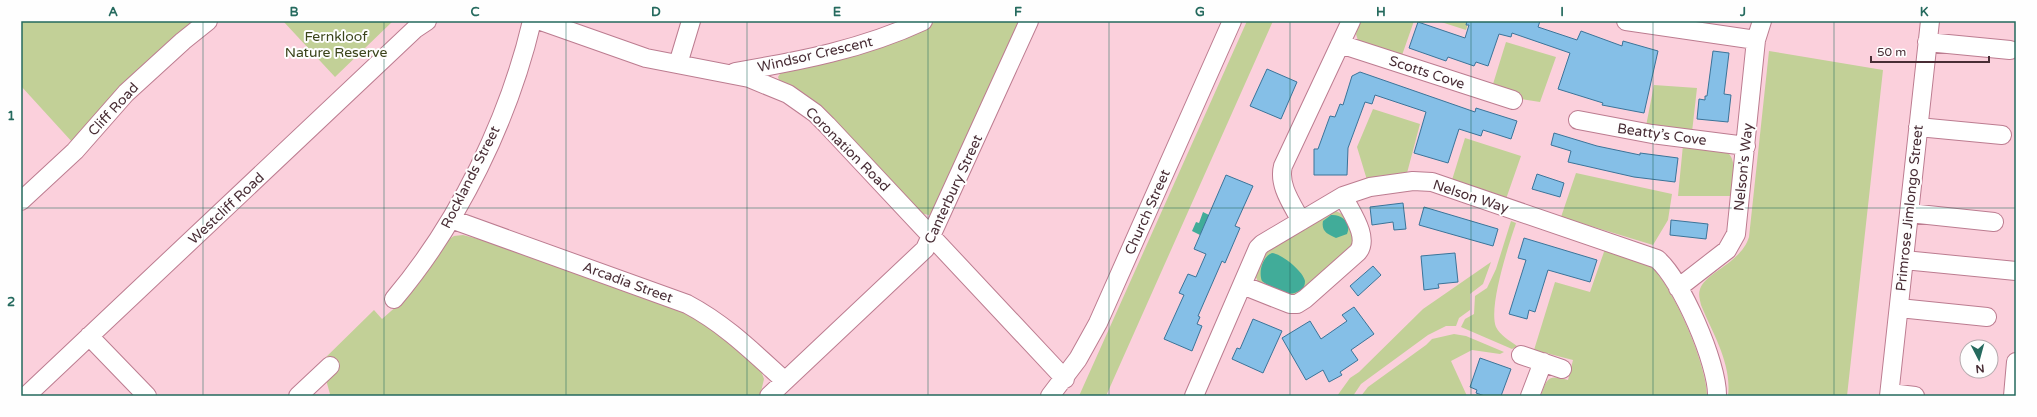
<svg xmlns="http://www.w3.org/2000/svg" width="2037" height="417" viewBox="0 0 2037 417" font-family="'Varela Round',sans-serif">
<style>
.green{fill:#c2d097}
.water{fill:#41ac99}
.building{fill:#85bfe7;stroke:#3b7499}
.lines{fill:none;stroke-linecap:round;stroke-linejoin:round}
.street-casing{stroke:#bc7c90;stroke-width:20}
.street{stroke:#fff;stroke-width:18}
.grid{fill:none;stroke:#256a5e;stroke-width:1;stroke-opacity:0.55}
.labels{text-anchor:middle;stroke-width:4;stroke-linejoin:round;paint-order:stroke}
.park-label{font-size:14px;fill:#3b441b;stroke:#fefefe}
.street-label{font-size:14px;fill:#482d35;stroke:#fefefe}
.neatline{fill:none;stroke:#256a5e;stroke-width:1.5}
.grid-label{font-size:13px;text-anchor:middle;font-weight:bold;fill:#256a5e}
</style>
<rect width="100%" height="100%" fill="#fbd0dc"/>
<path class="green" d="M21,21H199L73,143L21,86Z
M283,21H393L335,77Z
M936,21H1023L934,213L929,215L919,213L780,83L778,77L782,71L929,25Z
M1247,21H1273L1106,396H1079Z
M1360,21H1414L1401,58L1359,44L1356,34Z
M1438,21H1469L1466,30Z
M1506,42L1556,57L1540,102L1521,99V94L1493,84Z
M1769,51L1883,70L1847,396H1728C1732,364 1713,334 1701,305C1700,300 1698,295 1700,289C1706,272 1741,263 1749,237Z
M1654,85L1697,88L1692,132L1646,126Z
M1373,109L1420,124L1407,173L1379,176L1367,180L1357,147Z
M1465,138L1521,156L1506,199L1452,180Z
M1683,145L1728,153C1738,162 1732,183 1731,196H1678Z
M1576,173L1672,194L1668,220L1653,245L1561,217Z
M1336,211L1346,216L1358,240L1297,297L1259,284L1255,275L1262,259L1271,247L1329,212Z
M1511,221L1516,223C1509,244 1488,307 1496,327C1500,335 1510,341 1517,346L1512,349L1461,327L1465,319L1474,314L1475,296L1487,288L1496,269Z
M463,235L482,240L696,316L760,368L764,379L760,396H328L330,394L321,362L374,310L382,319L407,297L420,282L446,241L454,236Z
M1605,249C1619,254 1639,258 1651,267C1673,285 1708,368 1707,396H1541C1546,378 1549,374 1568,380L1573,360L1534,350L1555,282L1590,292Z
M1491,262L1483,284L1470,294V310L1459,318L1456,326H1446L1428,335L1361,384L1353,396H1337L1350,378L1359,372L1423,309Z
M1454,334L1466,336L1504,352L1500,354L1472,350L1451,361L1467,396H1361L1368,387L1426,345L1432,339Z"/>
<path class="water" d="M1203,212L1209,215L1200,235L1192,231L1196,222L1199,223Z
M1331,215C1342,214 1352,223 1347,234L1336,238C1328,234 1321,232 1323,221Z
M1272,253C1282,254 1303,271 1305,281C1305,285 1304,287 1302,289C1289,300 1273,289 1262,281C1258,272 1263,256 1272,253Z"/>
<path class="building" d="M1467,21H1540L1538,27L1577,40L1581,31L1622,46L1623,41L1658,51L1644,113L1602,105L1603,103L1558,89L1570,53L1512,33L1511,37L1499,34L1488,66L1476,62L1474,66L1448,57L1446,61L1409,48L1418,22L1465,38L1469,25H1466Z
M1713,51L1729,53L1724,94L1731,95L1728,122L1697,119L1699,99L1705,100V96H1707Z
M1267,69L1297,82L1281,119L1250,106Z
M1360,72L1475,112L1476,108L1517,121L1511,139L1483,130L1481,136L1459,129L1448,163L1414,153L1426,112L1375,95L1372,104L1365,102L1348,148L1347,175H1314V149H1318L1330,116L1335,117L1340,104L1343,105L1352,76Z
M1554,133L1597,146L1640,155V153L1678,158L1675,182L1634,177L1568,162L1571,151L1551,145Z
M1537,174L1564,183L1560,197L1532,189Z
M1226,175L1253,186L1235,226L1240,228L1225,263L1222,261L1198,316L1200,317L1197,324L1202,326L1192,351L1164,339L1184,295L1179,293L1188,274L1196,277L1206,254L1194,249Z
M1403,203L1406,229L1394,230L1393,222L1372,225L1370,207Z
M1424,207L1498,229L1493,246L1419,225Z
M1671,220L1708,224L1706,239L1670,235Z
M1524,238L1597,260L1590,282L1548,270L1535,312L1529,310L1527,319L1509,314L1526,260L1518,258Z
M1455,253L1458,282L1438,284L1439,288L1424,290L1421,256Z
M1373,266L1381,275L1358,296L1350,286Z
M1354,307L1374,334L1351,350L1358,360L1340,372L1342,375L1329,382L1323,370L1306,380L1282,338L1310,321L1321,339L1347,321L1342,315Z
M1253,319L1282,331L1263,373L1232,359L1237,348L1240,349Z
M1480,358L1511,369L1501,396H1485L1476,393L1477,390L1470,387Z"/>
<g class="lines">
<defs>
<path id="street" d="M541,21L646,58L749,78L788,94L815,113L827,125L1065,379
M1626,21L1756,40
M1927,42L2010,50
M1340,44L1513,100
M678,64L691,21
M735,72C800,61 863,49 923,21
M1578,120L1652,134L1746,146
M1918,127L2002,135
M21,201L75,151L126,93L183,41L208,21
M1909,213L1994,222
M451,219L687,304C725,324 753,352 785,381
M1301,221C1292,204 1278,185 1283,166L1351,21
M1904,260L2016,271
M1242,285L1290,304H1297L1305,299L1358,252C1370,237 1350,211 1343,196
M1678,288L1727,250L1736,234L1756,40L1762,21
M394,299C459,222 509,119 532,21
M1899,308L1987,317
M89,336L147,396
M1521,355L1562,369
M1890,393L1915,396
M26,396L415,29L427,21
M298,396L330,366
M769,396L925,249L1029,21
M1050,396L1078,359L1098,323L1232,21
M1194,396L1258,248L1262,244L1343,196L1370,187L1413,181L1432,182L1657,259C1681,279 1718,364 1717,396
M1530,396L1543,362
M1889,396L1930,21
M2013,396L2016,362"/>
</defs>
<use href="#street" class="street-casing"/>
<use href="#street" class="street"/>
</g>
<path class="grid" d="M203,21V396M384,21V396M566,21V396M747,21V396M928,21V396M1109,21V396M1290,21V396M1471,21V396M1653,21V396M1834,21V396M21,208H2016"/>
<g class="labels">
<g class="park-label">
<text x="336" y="41">Fernkloof<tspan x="336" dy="16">Nature Reserve</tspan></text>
</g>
<g class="street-label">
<text transform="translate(815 54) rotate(-13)" y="5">Windsor Crescent</text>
<text transform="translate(1427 72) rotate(18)" y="5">Scotts Cove</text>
<text transform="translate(113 109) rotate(-47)" y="5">Cliff Road</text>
<text transform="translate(1662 134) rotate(8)" y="5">Beatty’s Cove</text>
<text transform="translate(848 149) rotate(45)" y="5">Coronation Road</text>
<text transform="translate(1743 167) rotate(-84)" y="5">Nelson’s Way</text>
<text transform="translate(470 177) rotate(-63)" y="5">Rocklands Street</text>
<text transform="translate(953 189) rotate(-65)" y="5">Canterbury Street</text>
<text transform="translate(1471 196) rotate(18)" y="5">Nelson Way</text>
<text transform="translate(226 208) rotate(-43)" y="5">Westcliff Road</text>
<text transform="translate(1909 208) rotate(-84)" y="5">Primrose Jimlongo Street</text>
<text transform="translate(1147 212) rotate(-66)" y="5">Church Street</text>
<text transform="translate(628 282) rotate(20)" y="5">Arcadia Street</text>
</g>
</g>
<rect width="2037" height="417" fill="none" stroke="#fefefe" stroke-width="44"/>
<g transform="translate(1979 359) rotate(174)"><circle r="19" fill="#fefefe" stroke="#b5aaae"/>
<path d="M0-3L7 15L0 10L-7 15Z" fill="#256a5e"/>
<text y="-6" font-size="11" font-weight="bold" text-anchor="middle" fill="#482d35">N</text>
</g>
<path d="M1871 56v6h118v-6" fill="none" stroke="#482d35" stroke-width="2"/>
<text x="1877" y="56" font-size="12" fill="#482d35" stroke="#fefefe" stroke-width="3" paint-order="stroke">50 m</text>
<rect x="22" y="22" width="1993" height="373" class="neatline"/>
<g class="grid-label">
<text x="113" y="16">A</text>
<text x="294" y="16">B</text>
<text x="475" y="16">C</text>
<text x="656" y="16">D</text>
<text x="837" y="16">E</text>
<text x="1018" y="16">F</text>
<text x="1200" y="16">G</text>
<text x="1381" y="16">H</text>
<text x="1562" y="16">I</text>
<text x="1743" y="16">J</text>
<text x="1924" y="16">K</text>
<text x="11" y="120">1</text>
<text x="11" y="306">2</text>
</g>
</svg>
